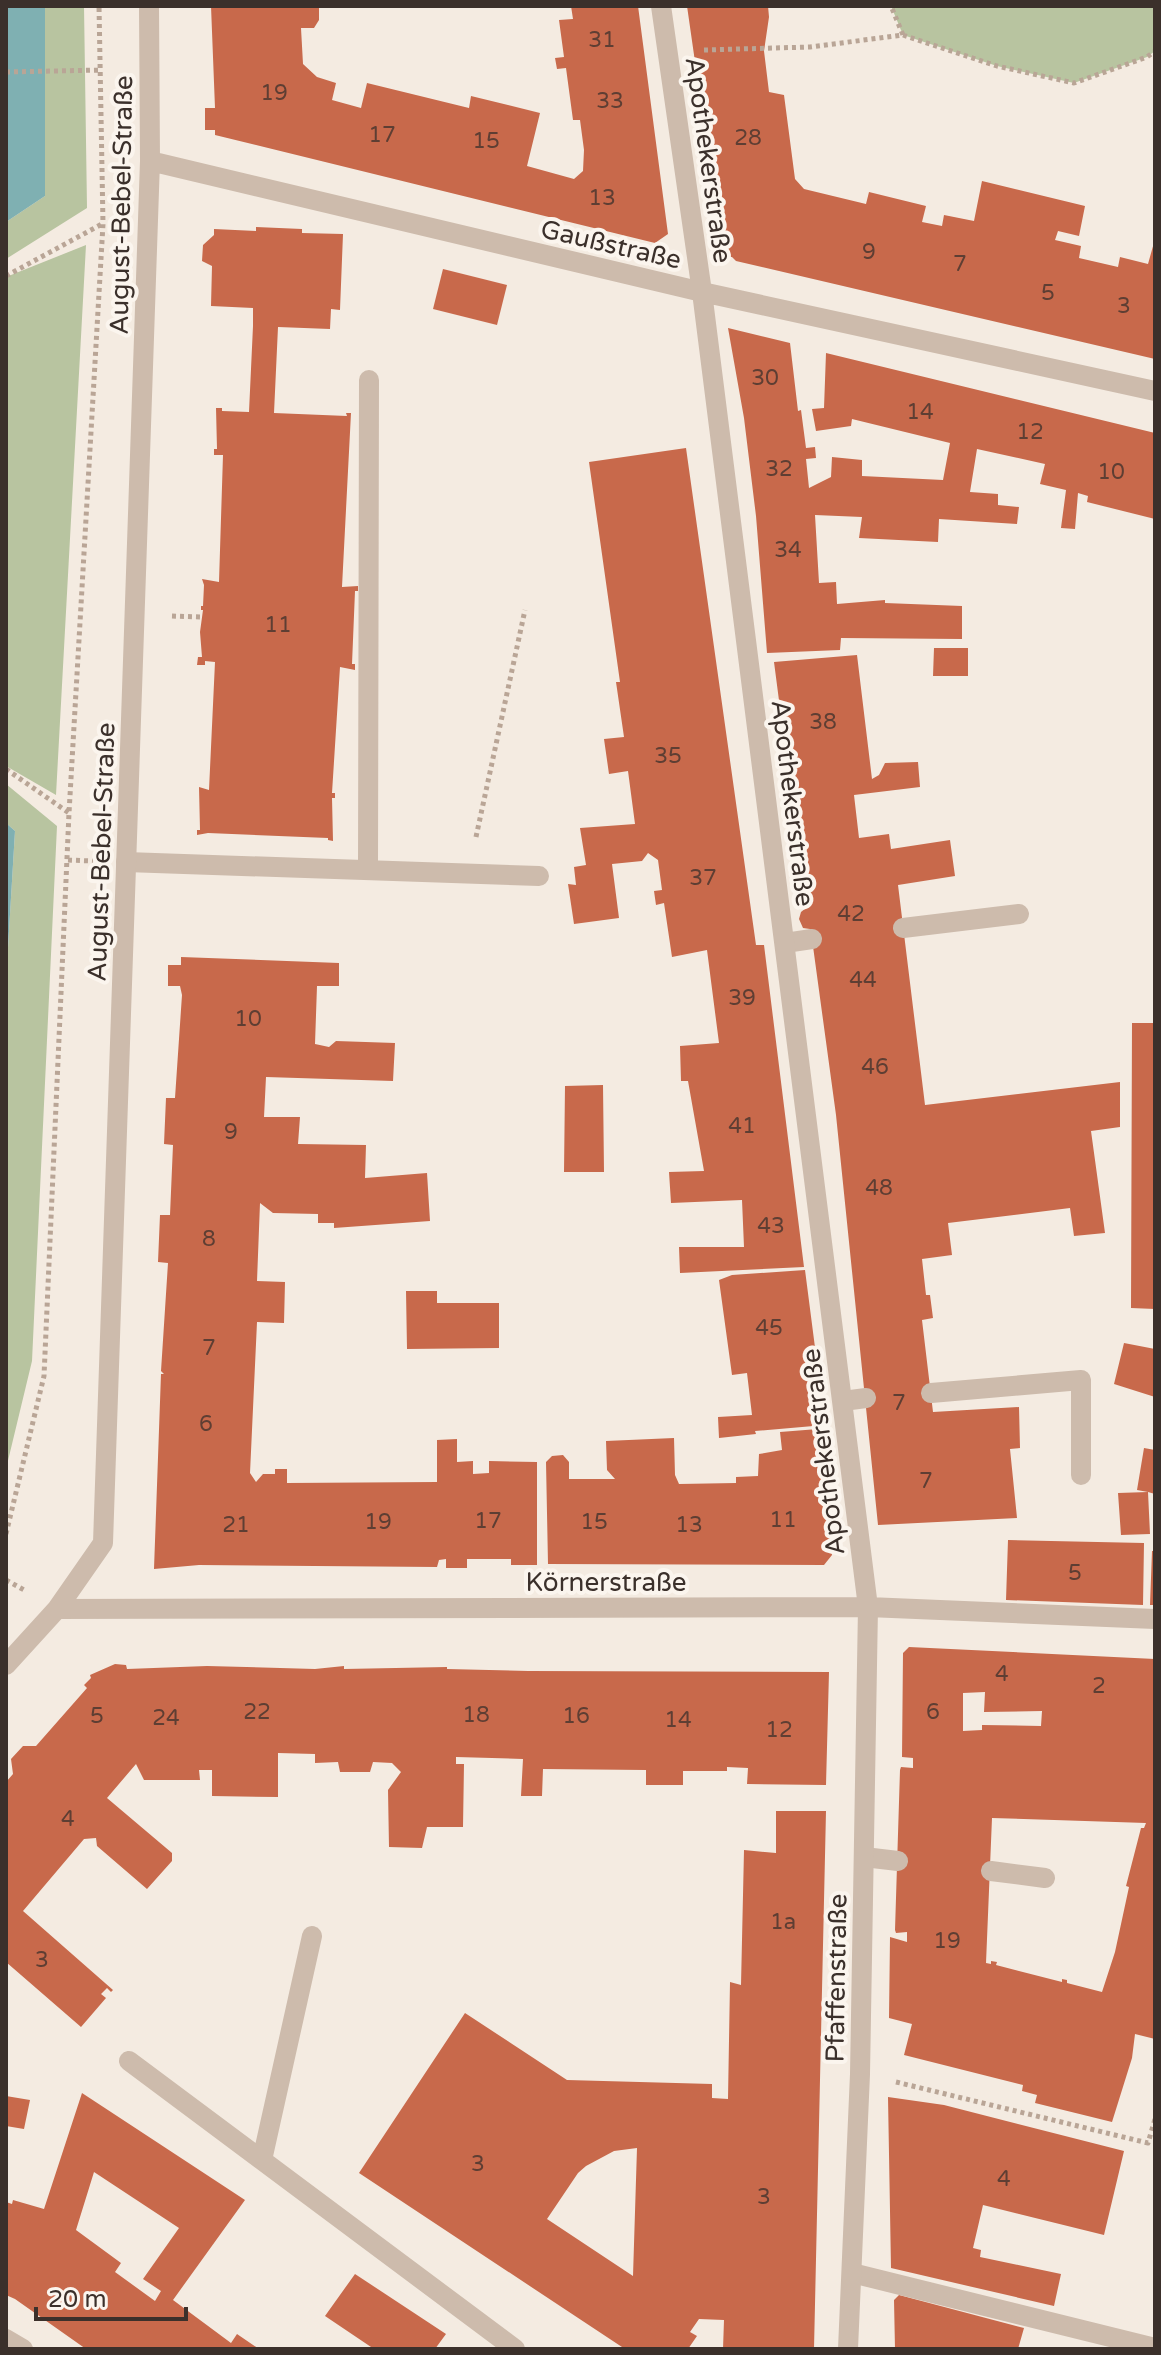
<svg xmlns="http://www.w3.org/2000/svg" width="1161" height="2355" viewBox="0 0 1161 2355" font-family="'Varela Round',sans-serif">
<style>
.green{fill:#b8c4a0}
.water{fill:#7fb0b2}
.building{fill:#c8694b;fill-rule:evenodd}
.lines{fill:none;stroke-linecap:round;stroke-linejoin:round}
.path{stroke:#b9a596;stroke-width:5;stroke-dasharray:4 4;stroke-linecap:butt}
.lane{stroke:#cdbbac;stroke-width:20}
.street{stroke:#cdbbac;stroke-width:20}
.labels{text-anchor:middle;stroke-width:8;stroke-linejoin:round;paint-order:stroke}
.number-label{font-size:22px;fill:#5e3e33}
.street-label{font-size:26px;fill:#3b302b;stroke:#fbf5ee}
</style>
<rect width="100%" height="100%" fill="#f4ebe1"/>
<path class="green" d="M45,6H84L87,208L6,259V222L45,196Z
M891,6H1155V51L1147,57L1074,83L997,66L903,35Z
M86,245L56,795L6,766V277Z
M6,784L57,826L32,1361L6,1469V981L15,831L6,823Z"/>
<path class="water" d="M6,6H45V196L6,222Z
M6,823L15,831L6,981Z"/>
<path class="building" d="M211,6H319V20L314,28H301L303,64L317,77L336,83L332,100L361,108L367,83L469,108L471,96L540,113L527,166L574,179L583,171L584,150L580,120H573L566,68L557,69L555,58L564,57L559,20L573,19L571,6H638L668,234L655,243L215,135V130H205V108H215Z
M687,6H768L769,17L764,51L769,92L784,95L795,179L804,189L866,204L869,192L926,206L922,222L942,226L944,215L974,221L982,181L1085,206L1079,236L1058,231L1055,240L1081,246L1079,258L1118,267L1120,257L1148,264L1155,239V359L736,261L732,257H723Z
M256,227L302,229V233L343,234L340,310L331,309L330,329L278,327L274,413L347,416L346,413H351L342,587L358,586V591H355L352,664H355V670L340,667L332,793H335V798H332L333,841L328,840V838L208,833L197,835V830H200L199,787L209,790L215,662L205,661V665H197L198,657H202L200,632L203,610H201V606H203L204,585L202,579L219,582L223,455H214V449H217L216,408H222V411L249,412L253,326V308L211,306L212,266L202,261L203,245L214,235V229L256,231Z
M443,269L507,285L497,325L433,309Z
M728,328L790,343L798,411L801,410L806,448L815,447L816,458L806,459L809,488L831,477L832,457L862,460V476L943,480L950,443L852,419L851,426L816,431L812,409L824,408L826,353L1155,433V519L1087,502L1088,496L1078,493L1075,529L1061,528L1066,490L1040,484L1045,464L977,449L970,492L998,494V505L1019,507L1017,524L939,519L938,542L859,538L862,517L815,515L819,583L836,582L837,604L885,600V603L962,606V639L841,638L840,650L767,653L756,516L744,418Z
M686,448L756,945H764L804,1267L680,1273L679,1247H744L742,1200L671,1203L669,1172L704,1171L688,1081H681L680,1046L719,1043L707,950L672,957L664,903L656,905L654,891L662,890L658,860L648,853L642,861L612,864L619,918L574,924L568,884L576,885L574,867L586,865L580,828L635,824L628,771L609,774L604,739L624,737L616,682H620L589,462Z
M934,648H968V676H933Z
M857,655L872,779L879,775L885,763L918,762L920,787L854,795L859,838L889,834L891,849L950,840L955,876L898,885L925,1105L1120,1082V1127L1091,1131L1105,1233L1074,1236L1070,1208L948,1223L952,1255L922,1259L926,1295H930L933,1318L922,1320L933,1412L1019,1407L1020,1448L1010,1449L1017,1518L878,1525L836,1115L812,939L810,929L803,928L799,919L801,912L806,908L774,662Z
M181,957L339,963V986H317L315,1044L329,1047L336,1041L395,1043L393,1081L266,1077L264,1117H300L298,1144L366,1145L365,1178L427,1173L430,1221L334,1228V1223H318V1214L273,1213L260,1203L257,1281L285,1282L284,1323L257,1322L250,1473L256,1482L263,1474H275V1469H287V1483L437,1482V1440L457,1439V1462L473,1461V1474L489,1473V1461L537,1462V1565H511V1559H467V1568H446V1559L439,1560L437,1567L199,1565L154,1569L161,1374H164L161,1371L168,1263L158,1262L160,1215H170L173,1145L164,1144L166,1098H175L182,995L180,986H168V965H181Z
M1132,1023H1155V1309L1131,1308Z
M603,1085L604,1172H564L565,1086Z
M805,1270L825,1425L755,1431L756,1434L719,1438L718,1417L752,1415L747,1373L732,1375L719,1280L732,1275Z
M406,1291H437V1303H499V1348L407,1349Z
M1124,1343L1155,1349V1397L1114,1384Z
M818,1429L832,1555L824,1565L548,1564L546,1462L552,1456L563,1455L569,1462V1479H615L607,1470L606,1441L674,1438L675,1475L679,1484L736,1483V1477L758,1476L759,1454L782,1450L780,1432Z
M1144,1448L1155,1450V1494L1148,1492L1150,1534L1121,1535L1118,1493L1148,1492L1137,1490Z
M1008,1540L1144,1543L1143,1605L1006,1600Z
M1152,1551H1155V1605H1150Z
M909,1647L1155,1659V2039L1135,2034L1132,2058L1112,2122L1035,2103L1037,2095L1022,2091L1023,2085L904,2055L912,2024L889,2018L890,1937L907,1942V1932L896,1933L895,1930L900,1770L901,1767L913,1768V1758L902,1757L903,1653ZM985,1692L984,1712L1042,1711L1041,1726L982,1725V1730L963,1731V1693ZM992,1818L1146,1823L1144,1828H1141L1126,1886L1129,1887L1115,1952L1102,1992L1067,1983V1980L1062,1979V1982L996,1965L997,1962L991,1961V1964L986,1963Z
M115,1664L126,1665L127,1669L207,1666L315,1669L344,1666V1669L447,1667V1669L528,1671L829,1672L826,1785L747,1784L748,1768L727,1767V1771H683V1785H646V1770L543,1769L542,1796H521L523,1759L456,1757V1764H464L463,1827H427L422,1848L389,1847L388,1790L401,1772L392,1763L373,1762L370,1772H340L338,1762L315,1763V1754L278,1753V1797L212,1796V1770H199L200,1780H144L136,1764L107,1798L172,1853V1861L147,1889L97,1846L96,1838L84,1839L23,1911L113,1990L111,1992L107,1988L101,1994L106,1998L81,2027L6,1962L8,1953L6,1951V1782L13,1774L11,1759L23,1746H36L87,1688L84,1685L91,1678L90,1675Z
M776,1811H826L814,2349H723L724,2320L699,2319L690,2332L697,2336L688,2349H625L359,2173L465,2013L567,2080L712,2084V2098L728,2099L730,1982L741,1985L744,1850L776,1853ZM637,2148L633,2276L547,2219L578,2173L586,2166L614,2151Z
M82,2093L245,2200L173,2300L231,2343L237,2334L259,2349H86L15,2299L6,2295V2202L12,2204L13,2200L44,2209ZM94,2172L179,2228L143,2279L161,2291L155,2301L115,2272L121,2263L76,2230Z
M6,2096L30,2100L24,2129L6,2126Z
M888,2097L944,2105L1124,2151L1104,2235L983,2205L973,2248L981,2250L980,2257L1061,2274L1054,2306L891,2268Z
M355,2274L446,2334L435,2349H374L325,2316Z
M899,2295L1024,2328L1018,2349H895L894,2300Z"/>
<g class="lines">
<path class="path" d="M903,35L997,66L1074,83L1147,57L1155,51
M704,50L810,47L903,35L891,6
M6,72L100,70
M6,276L102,224
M172,616L203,617
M6,769L69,813
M476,837L525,610
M68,860L93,861
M6,1534L44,1376L69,813L103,224L99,6
M6,1580L26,1591
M896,2082L1148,2143L1155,2119"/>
<path class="lane" d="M126,862L539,876
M368,870L369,380
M903,928L1019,914
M785,943L812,939
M931,1393L1081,1380V1475
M843,1401L866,1398
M864,1857L898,1861
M991,1871L1045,1878
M129,2061L515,2349
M262,2160L312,1936
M852,2273L1155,2348"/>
<path class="street" d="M661,6L702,292L868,1607L860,2074L848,2349
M150,161L702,292L1155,391
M57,1609L868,1607L1155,1619
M6,1665L57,1609L103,1543L150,161L149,6
M6,2339L23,2349"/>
</g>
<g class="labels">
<g class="number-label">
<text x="602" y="47">31</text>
<text x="274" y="100">19</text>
<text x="610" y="108">33</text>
<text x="382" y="142">17</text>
<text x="748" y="145">28</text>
<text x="486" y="148">15</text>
<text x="602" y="205">13</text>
<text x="869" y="259">9</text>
<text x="960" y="271">7</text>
<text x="1048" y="300">5</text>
<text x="1124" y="313">3</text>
<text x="765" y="385">30</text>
<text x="920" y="419">14</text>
<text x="1030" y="439">12</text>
<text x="779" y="476">32</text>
<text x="1111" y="479">10</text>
<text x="788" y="557">34</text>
<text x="278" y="632">11</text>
<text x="823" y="729">38</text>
<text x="668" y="763">35</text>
<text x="703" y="885">37</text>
<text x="851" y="921">42</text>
<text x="863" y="987">44</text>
<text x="742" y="1005">39</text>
<text x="248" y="1026">10</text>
<text x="875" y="1074">46</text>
<text x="742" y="1133">41</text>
<text x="231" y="1139">9</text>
<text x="879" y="1195">48</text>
<text x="771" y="1233">43</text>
<text x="209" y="1246">8</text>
<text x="769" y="1335">45</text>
<text x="209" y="1355">7</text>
<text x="899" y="1410">7</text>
<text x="206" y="1431">6</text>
<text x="926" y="1488">7</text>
<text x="783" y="1527">11</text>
<text x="488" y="1528">17</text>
<text x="378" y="1529">19</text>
<text x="594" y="1529">15</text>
<text x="236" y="1532">21</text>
<text x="689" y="1532">13</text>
<text x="1075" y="1580">5</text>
<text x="1002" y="1681">4</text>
<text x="1099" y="1693">2</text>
<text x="257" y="1719">22</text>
<text x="933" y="1719">6</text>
<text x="476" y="1722">18</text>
<text x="97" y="1723">5</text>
<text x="576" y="1723">16</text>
<text x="166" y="1725">24</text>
<text x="678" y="1727">14</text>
<text x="779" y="1737">12</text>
<text x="68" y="1826">4</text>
<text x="783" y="1929">1a</text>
<text x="947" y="1948">19</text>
<text x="42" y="1967">3</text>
<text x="478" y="2171">3</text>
<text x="1004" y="2186">4</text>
<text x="764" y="2204">3</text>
</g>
<g class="street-label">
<text transform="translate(709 160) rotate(82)" y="9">Apothekerstraße</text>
<text transform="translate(121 205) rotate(-89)" y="9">August-Bebel-Straße</text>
<text transform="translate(611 244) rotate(13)" y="9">Gaußstraße</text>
<text transform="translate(793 803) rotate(83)" y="9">Apothekerstraße</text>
<text transform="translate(101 852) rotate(-88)" y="9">August-Bebel-Straße</text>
<text transform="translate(823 1452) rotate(-97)" y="9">Apothekerstraße</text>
<text x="606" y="1591">Körnerstraße</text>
<text transform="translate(836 1978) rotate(-89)" y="9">Pfaffenstraße</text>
</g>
</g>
<rect width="1161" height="2355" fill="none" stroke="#3b302b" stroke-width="16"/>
<path d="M36 2307v12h150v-12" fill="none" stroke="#3b302b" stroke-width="4"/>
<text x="48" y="2307" font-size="24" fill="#3b302b" stroke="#fbf5ee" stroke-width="6" paint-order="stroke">20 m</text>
</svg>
